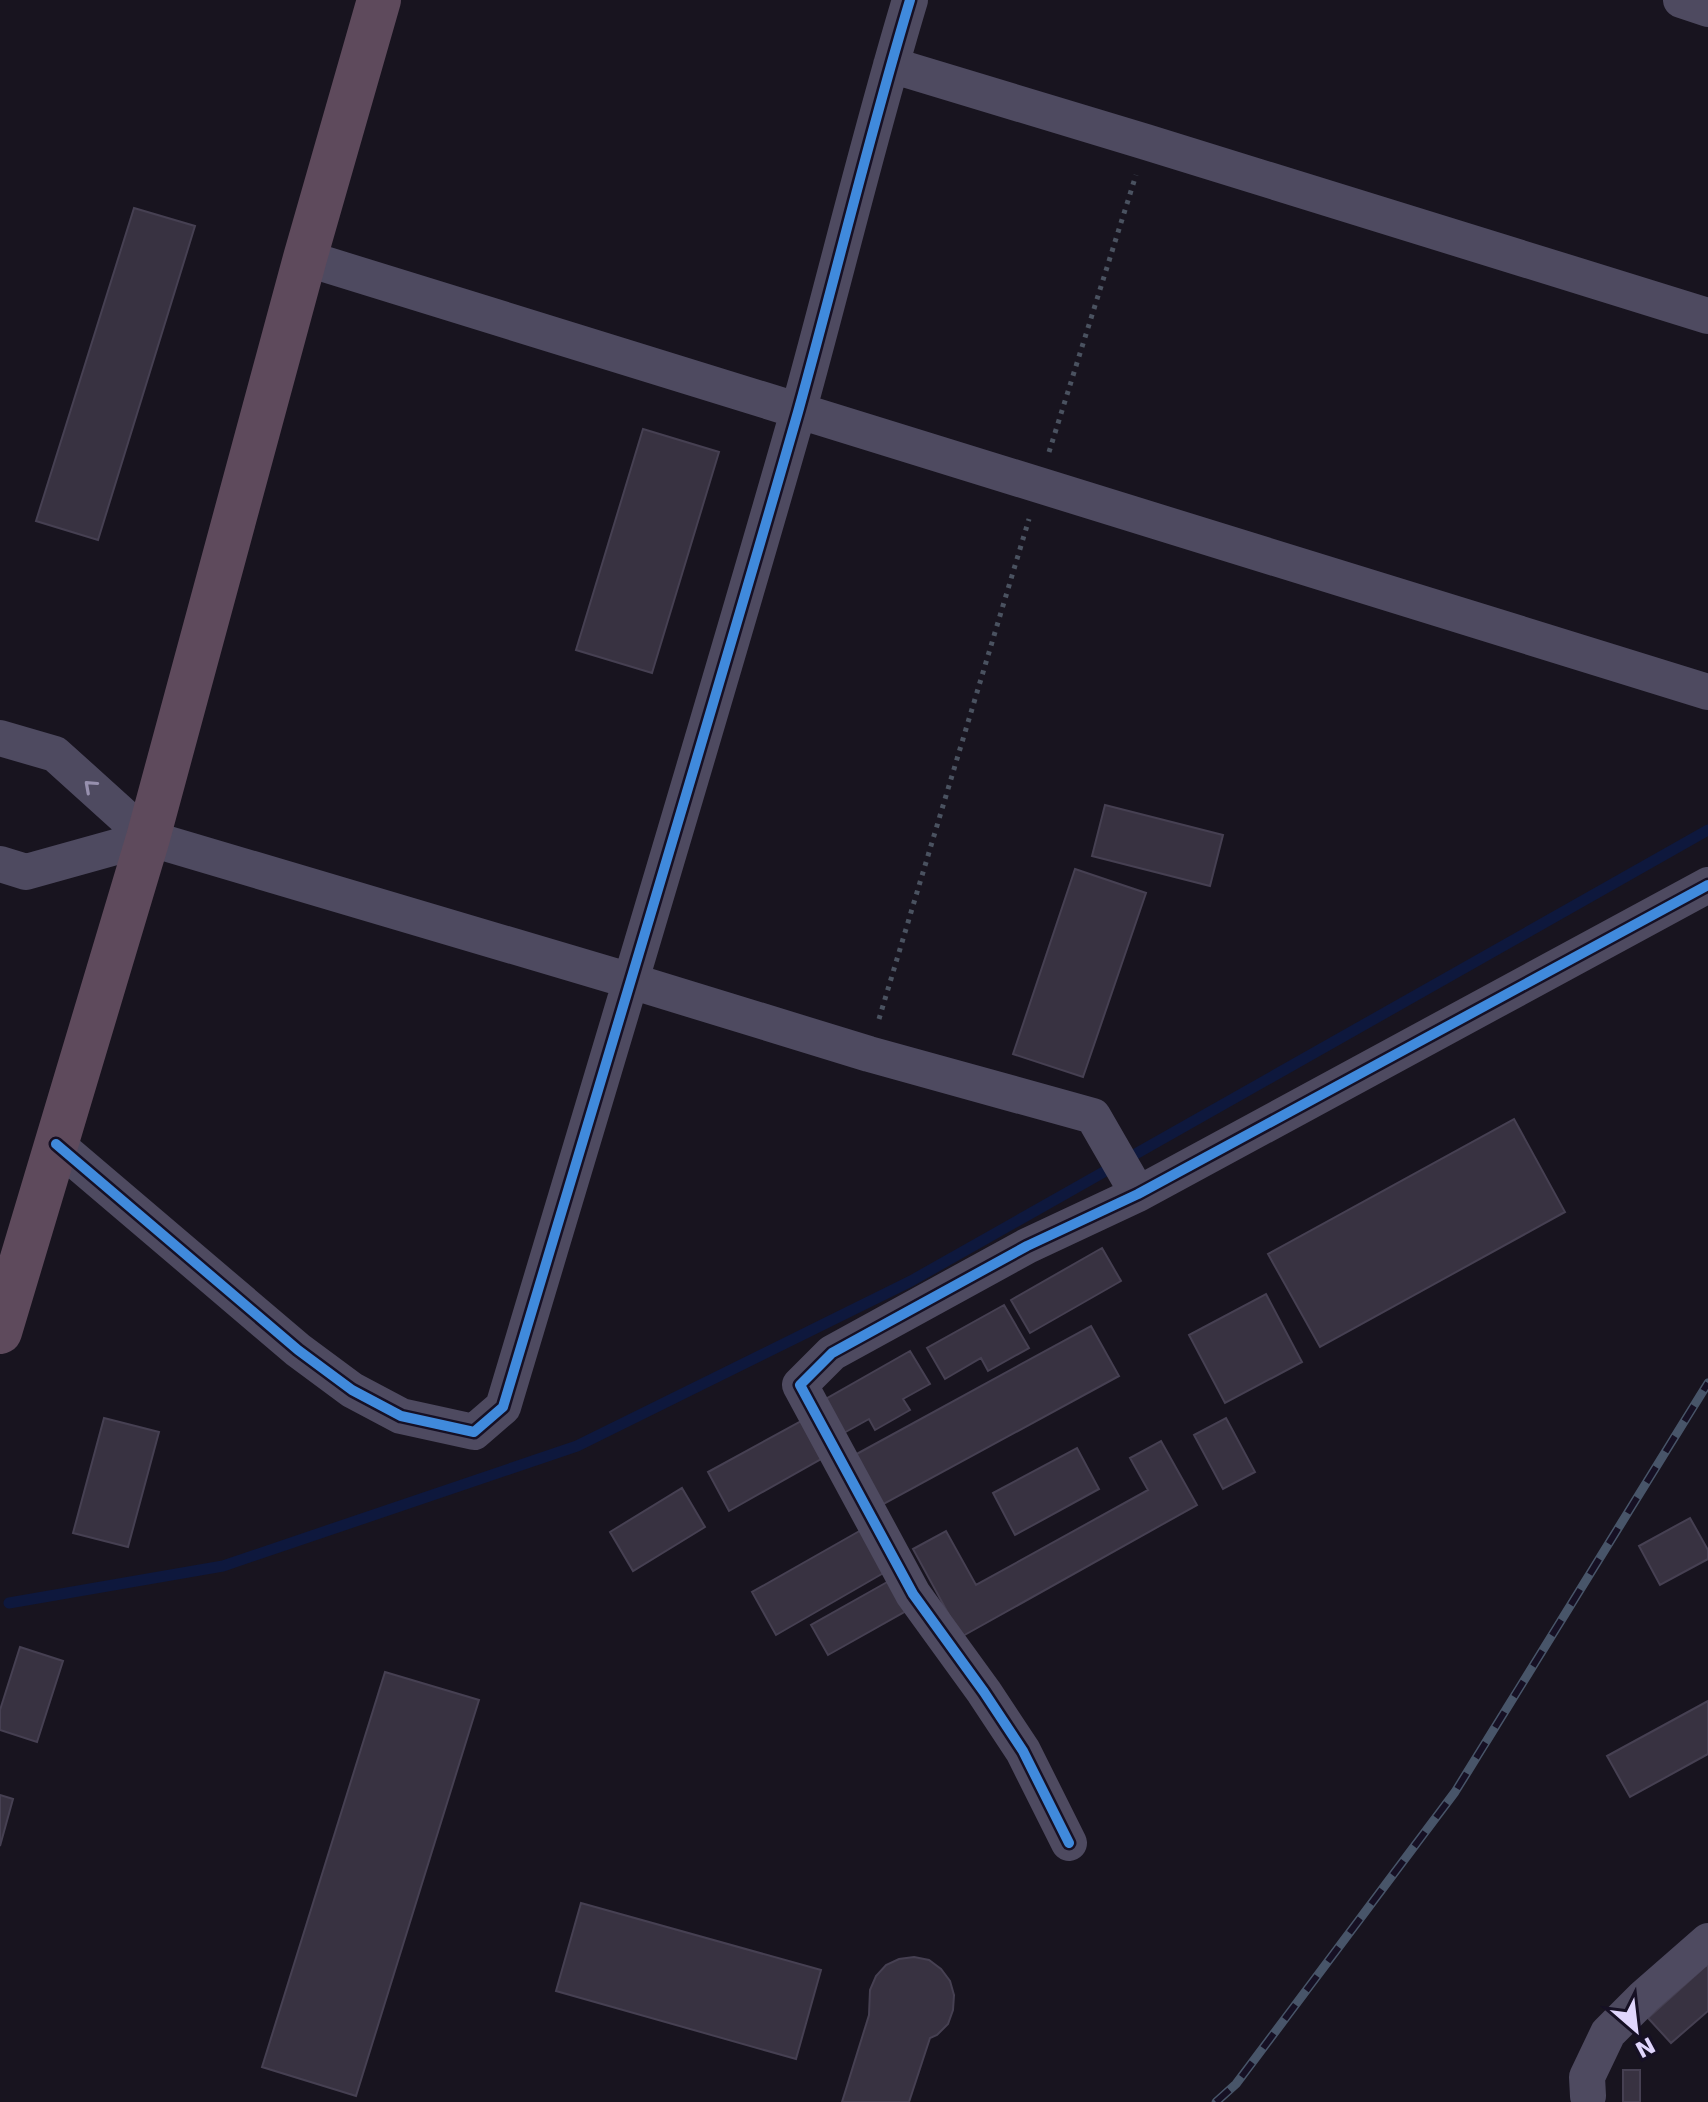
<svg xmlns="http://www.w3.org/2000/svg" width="1708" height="2102" viewBox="0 0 1708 2102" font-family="'DejaVu Sans',sans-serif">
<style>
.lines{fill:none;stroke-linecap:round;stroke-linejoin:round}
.stream{stroke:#0e183d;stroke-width:11}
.building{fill:#383241;stroke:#464052;stroke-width:2}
.path{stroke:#4a5260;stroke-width:5;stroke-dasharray:4 6;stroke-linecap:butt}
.minor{stroke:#4e4a60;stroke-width:36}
.highway{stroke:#5e4a5c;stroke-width:44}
.rail-casing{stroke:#485569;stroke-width:9}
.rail{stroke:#161024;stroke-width:6;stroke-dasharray:18;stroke-linecap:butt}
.cycleway-casing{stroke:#161024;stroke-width:15}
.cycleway{stroke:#408adc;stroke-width:10}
.oneway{stroke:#9790ae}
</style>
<rect width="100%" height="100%" fill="#18141f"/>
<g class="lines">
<path class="stream" d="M9,1603L223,1566L577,1446L911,1281L1708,830"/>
</g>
<path class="building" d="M134,208L195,226L98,540L36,521Z
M643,429L719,452L652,673L576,650Z
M1105,805L1223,835L1210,886L1092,856Z
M1075,869L1146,893L1083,1077L1013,1054Z
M1514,1119L1565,1212L1320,1347L1268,1254Z
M1102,1248L1121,1281L1030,1333L1011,1300Z
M1266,1294L1302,1362L1225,1403L1189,1335Z
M1004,1305L1029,1348L988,1371L981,1358L945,1379L927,1348Z
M1091,1326L1119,1376L880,1506L853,1456Z
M910,1351L930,1384L903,1399L910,1410L875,1430L869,1419L842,1434L824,1400Z
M104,1418L159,1432L128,1547L73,1533Z
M1226,1418L1255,1472L1223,1489L1194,1435Z
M801,1421L821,1459L729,1511L708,1472Z
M1161,1441L1197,1505L961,1637L913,1549L946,1531L976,1585L1148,1490L1130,1458Z
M1077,1448L1099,1489L1015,1535L993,1493Z
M682,1488L705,1527L633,1571L610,1532Z
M1690,1518L1708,1550V1559L1660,1585L1639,1546Z
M863,1529L887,1571L776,1635L752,1592Z
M889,1581L906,1611L828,1655L811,1625Z
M20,1647L63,1661L37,1742L0,1730V1710Z
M385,1672L479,1700L356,2096L262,2067Z
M1708,1701V1754L1630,1797L1607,1756Z
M0,1795L13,1799L0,1846Z
M581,1903L821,1970L796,2059L556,1991Z
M914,1957L929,1960L941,1969L950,1981L954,1995L953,2010L948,2024L937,2035L930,2038L909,2102H842L869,2015L870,1990L876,1976L886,1965L899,1959Z
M1708,1964V2011L1671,2043L1648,2018Z
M1623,2070H1640V2102H1623Z"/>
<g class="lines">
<path class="path" d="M1049,452L1136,175
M879,1019L1029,519"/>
<path class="minor" d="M1681,0L1708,9
M891,65L1146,142L1708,316
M305,258L1708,692
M0,738L55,754L148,838L631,981L869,1054L1093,1116L1138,1194
M0,864L26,872L148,838
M56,1144L298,1350L352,1390L401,1416L474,1432L503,1407C602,1076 703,744 798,412C836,275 869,136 910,0
M1069,1843L1023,1751L984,1692L913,1594L800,1385L832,1353L1027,1246L1138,1194L1708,885
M1588,2096L1587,2077L1608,2033L1644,1997L1708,1941"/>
<path class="highway" d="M0,1332L148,838L305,258L379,0"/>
<defs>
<path id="rail" d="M1216,2102L1236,2084L1455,1792L1708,1383"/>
</defs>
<use href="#rail" class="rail-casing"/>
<use href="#rail" class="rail"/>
<defs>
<path id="cycleway" d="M56,1144L298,1350L352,1390L401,1416L474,1432L503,1407C602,1076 703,744 798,412C836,275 869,136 910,0
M1069,1843L1023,1751L984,1692L913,1594L800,1385L832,1353L1027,1246L1138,1194L1708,885"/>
</defs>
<use href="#cycleway" class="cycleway-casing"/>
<use href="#cycleway" class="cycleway"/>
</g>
<defs><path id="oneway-chevron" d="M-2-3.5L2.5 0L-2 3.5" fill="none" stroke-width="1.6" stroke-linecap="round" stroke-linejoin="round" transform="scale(2)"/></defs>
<use class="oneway" href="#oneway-chevron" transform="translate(90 786) rotate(-138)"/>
<g transform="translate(1636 2030) rotate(152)" stroke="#161024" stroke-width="6" paint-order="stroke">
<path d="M0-6L14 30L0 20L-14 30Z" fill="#e0d6fc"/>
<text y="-12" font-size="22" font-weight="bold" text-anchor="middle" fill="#e0d6fc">N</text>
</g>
</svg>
